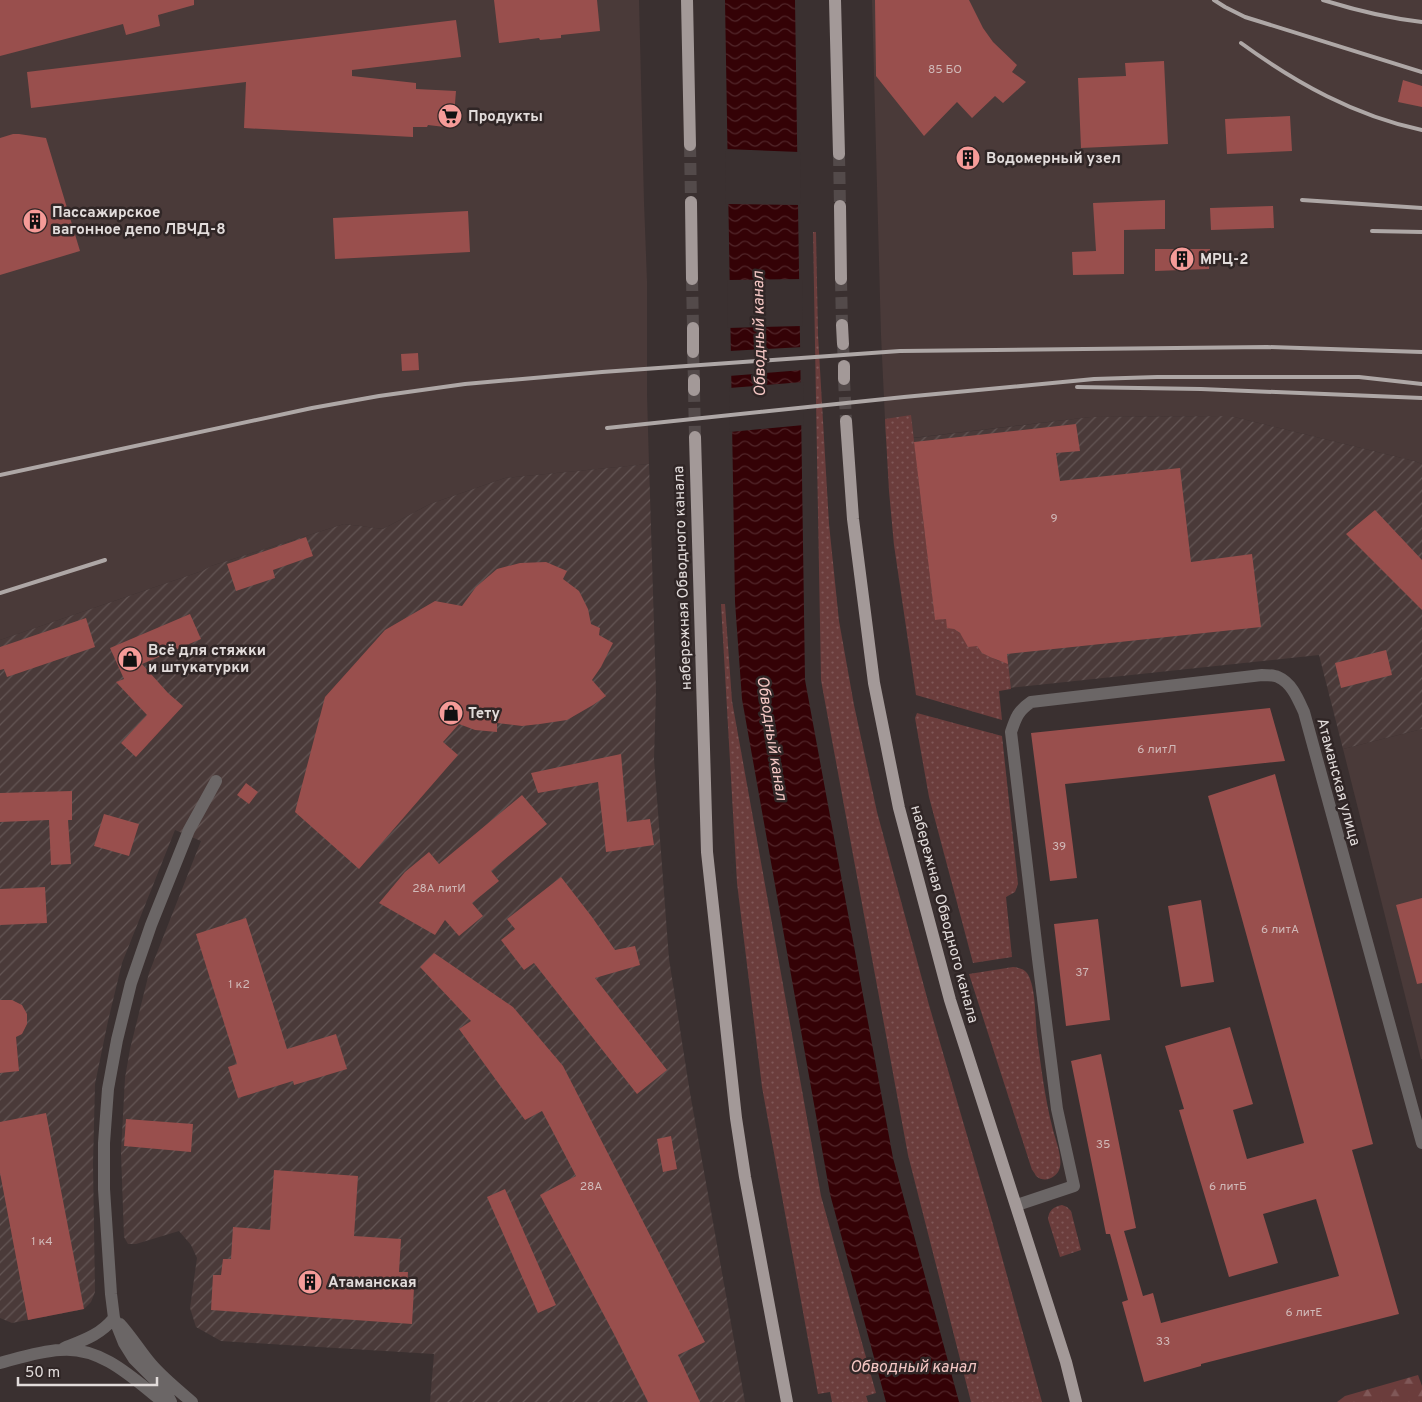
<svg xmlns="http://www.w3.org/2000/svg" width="1422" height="1402" viewBox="0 0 1422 1402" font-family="Overpass,sans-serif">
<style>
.built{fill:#4a3a39}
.industrial{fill:url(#industrial-furrows)}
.green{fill:url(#green-dots)}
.forest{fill:url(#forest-firs)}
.water{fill:url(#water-waves)}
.pier{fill:#3a3030}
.building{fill:#994f4d}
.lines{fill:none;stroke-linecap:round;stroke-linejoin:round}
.major-tunnel{stroke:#534a4a;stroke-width:12;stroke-dasharray:12 6;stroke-linecap:butt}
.minor{stroke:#6b6666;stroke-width:12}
.major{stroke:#a39998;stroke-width:12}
.rail{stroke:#aea7a6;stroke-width:4}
.labels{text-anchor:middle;stroke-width:5;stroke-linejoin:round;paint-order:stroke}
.number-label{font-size:12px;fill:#d0b9b8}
.poi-label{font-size:15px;font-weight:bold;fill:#e2dcdb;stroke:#302626;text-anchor:start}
.street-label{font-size:15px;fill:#e2dcdb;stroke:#302626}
.water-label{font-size:16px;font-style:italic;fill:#f4c7c4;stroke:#302626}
</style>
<defs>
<pattern id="industrial-furrows" width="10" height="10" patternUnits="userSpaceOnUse" patternTransform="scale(1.25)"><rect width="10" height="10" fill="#4a3a39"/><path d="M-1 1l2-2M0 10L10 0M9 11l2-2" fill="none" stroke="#645655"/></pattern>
<pattern id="green-dots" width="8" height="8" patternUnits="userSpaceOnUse" patternTransform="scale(1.25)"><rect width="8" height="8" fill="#6b3d3c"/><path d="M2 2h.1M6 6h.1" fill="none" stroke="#805858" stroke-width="1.8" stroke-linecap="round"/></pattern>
<pattern id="forest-firs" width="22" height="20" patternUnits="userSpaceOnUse" patternTransform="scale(1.25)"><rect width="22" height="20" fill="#6b3d3c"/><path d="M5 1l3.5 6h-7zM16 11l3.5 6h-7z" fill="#805858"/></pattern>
<pattern id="water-waves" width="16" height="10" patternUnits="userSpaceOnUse" patternTransform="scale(1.25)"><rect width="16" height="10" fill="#340206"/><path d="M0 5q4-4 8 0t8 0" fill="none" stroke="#51262a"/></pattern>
</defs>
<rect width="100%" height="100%" fill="#3a3030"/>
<path class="built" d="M0,0H639L644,202L647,281V394L649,464L505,478L430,504L383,529L344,524L211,566L202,571L0,640Z
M872,0H1422V464L1414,461L1230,416L1091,417L886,441L881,335Z
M1422,729V1059H1421L1343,749Z"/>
<path class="industrial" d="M1230,416L1414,461L1422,464V729L1343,749L1319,655L934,696L906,439L1091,417Z
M649,464L656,690L654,759L669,959L690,1093L745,1402H430L434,1354L221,1341L196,1327L190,1308L197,1258L191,1245L179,1231L136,1244H128L124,1237L121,1153L125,1078L130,1049L149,973L201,841L175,830L122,963L108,1021L95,1084L93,1164L95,1292L91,1302L84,1309L12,1323L0,1318V640L202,571L211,566L344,524L383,529L430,504L505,478Z"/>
<path class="green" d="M813,232H816L818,335L829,524L839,621L854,705L877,812L929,1005L990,1214L1042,1402H971L908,1155L821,680Z
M911,415L935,620L946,619L954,629L977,646L982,653L999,661L1008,662L1011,689L999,691L1002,720L916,695L894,545L889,491L885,419Z
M721,604H725L732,701L821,1196L876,1393L866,1396L868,1402H832L830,1392L818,1394L762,1087L737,883Z
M917,713L1002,736L1018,884L1015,892L1006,897L1012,957L973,963L929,797L915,718Z
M1013,967C1022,968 1027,970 1030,979C1036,995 1035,1018 1037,1036C1041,1067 1045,1099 1053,1130C1056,1141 1062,1156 1060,1167C1058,1177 1045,1184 1036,1176C1036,1176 1033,1170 1032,1170L969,974Z
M1062,1205L1067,1207L1071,1211L1081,1250L1060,1257L1048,1219C1049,1210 1053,1207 1062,1205Z"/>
<path class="forest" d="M1418,1375L1422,1386V1402H1337L1345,1396Z"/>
<path class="water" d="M725,0H795L805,680L893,1158L959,1402H886L830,1194L742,699L735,602Z"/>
<path class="pier" d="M725,149L800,152L801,205L726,204Z
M802,279L803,326L728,328L727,280Z
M803,347V370L729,376V351Z
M803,382L804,425L730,432L729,388Z"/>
<path class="building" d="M0,0H194V5L158,15L160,26L126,35L123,24L0,56Z
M494,0H597L600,31L561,35V38L540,40L539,38L499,43Z
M875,0H969L983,28L993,42L1017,65L1012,72L1026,82L1003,103L995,96L972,118L957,102L924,136L876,76Z
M456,20L461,57L352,70V76L416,83V89L456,91L453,128L428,125L427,127H413V137L244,128L246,82L31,108L27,72Z
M1164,61L1168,144L1081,148L1078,78L1126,76L1125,63Z
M1403,80L1422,86V107L1398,102Z
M1290,116L1292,151L1227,154L1225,119Z
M13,134H19L46,138L80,251L0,275V138Z
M1165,200V229L1124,230V274L1073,275L1072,252L1096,251L1093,203Z
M1273,206L1274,228L1211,230L1210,208Z
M468,211L470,252L335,259L333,218Z
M1155,249H1210L1209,269L1155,271Z
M418,353L419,370L402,371L401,354Z
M1076,424L1080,451L1056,453L1060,481L1180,468L1191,562L1252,554L1261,627L1007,654L1008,664L990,657L982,653L977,646L968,647L960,633L954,629L947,628L946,619L935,620L914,442Z
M1375,510L1422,560V610L1346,534Z
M306,537L313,556L273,570L275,578L236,591L227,564Z
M546,562L567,571L563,579L579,591L588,609L591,624L600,628L599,635L613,643L601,667L592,680L606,696L593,705L567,720L540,724L522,726L497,723V732L475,730L459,724L443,742L458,755L359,869L295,812L325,697L385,630L435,601L462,606L476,587L497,569L520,563Z
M190,614L201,639L142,664L168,693L183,706L136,757L121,743L147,715L116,682L124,679L110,648Z
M86,618L95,647L7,677L4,669L0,670V647Z
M1386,650L1392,675L1341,688L1335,663Z
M1270,708L1285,761L1065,784L1077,878L1050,881L1031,733Z
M621,754L627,822L650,819L654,845L606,852L598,782L538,793L531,773Z
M1275,774L1373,1144L1352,1150L1399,1314L1201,1364V1366L1144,1382L1122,1302L1128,1300L1110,1234H1106L1071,1061L1101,1054L1136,1228L1124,1231L1143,1296L1153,1293L1161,1323L1339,1276L1316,1199L1263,1214L1278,1263L1229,1277L1179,1110L1184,1109L1165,1046L1230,1027L1253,1104L1233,1110L1247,1159L1304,1143L1208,796Z
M246,783L258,792L249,804L237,795Z
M72,791V820H68L71,864L51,865L49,820L0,822V793Z
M522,795L547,824L491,871L499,881L472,903L483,916L459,936L445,920L435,935L379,903L405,872L429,852L439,864Z
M104,814L139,824L129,856L94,846Z
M561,877L592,917L615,950L635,946L640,965L595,978L667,1070L637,1094L534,963L524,970L501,940L515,929L507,919Z
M45,887L47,923L0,925V889Z
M1422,898V983L1417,984L1396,905Z
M1201,900L1214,982L1181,987L1168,906Z
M246,918L287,1049L336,1034L347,1069L294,1085L293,1081L238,1098L228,1067L237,1064L196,934Z
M1098,919L1110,1020L1066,1026L1054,924Z
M434,953L513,1007L563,1066L705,1342L678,1355L700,1402H648L614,1334L540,1195L576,1176L542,1111L525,1120L459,1029L471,1021L420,967Z
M0,1000H12L22,1005L27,1014V1024L22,1034L16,1037L19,1071L0,1073Z
M46,1113L84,1309L28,1320L0,1173V1122Z
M126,1119L193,1124L191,1152L124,1146Z
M671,1136L677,1169L663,1172L657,1139Z
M274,1170L358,1176L354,1236L401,1239L399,1272H408L407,1288H414L412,1324L211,1310L213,1275H221L223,1259H231L233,1227L270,1230Z
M505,1189L556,1305L538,1313L487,1197Z"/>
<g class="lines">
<path class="major-tunnel" d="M690,145L691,202
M839,154L840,206
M692,279L693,328
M841,279L842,325
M843,344L844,366
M693,352L694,380
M844,379L846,421
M694,390L695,437"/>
<path class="minor" d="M1017,1205L1074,1186L1057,1109L1038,959L1011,732C1016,717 1018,711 1031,702L1262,675C1267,675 1274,675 1278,677C1292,683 1298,699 1304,712L1422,1143
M120,1324C131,1336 140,1351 151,1364C163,1378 178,1390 192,1402
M64,1348C84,1340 100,1335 114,1318
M0,1363C19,1358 40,1351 60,1350C101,1346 133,1378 163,1402
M171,1402L165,1390L134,1359L124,1343L114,1318L111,1294L104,1189V1143L108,1089L117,1040L131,983L151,925L189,830L216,781"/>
<path class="major" d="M687,0L690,145
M835,0L839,154
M691,202L692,279
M840,206L841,279
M842,325L843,344
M693,328V352
M844,366V379
M694,380V390
M846,421L853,519L874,683L899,808L950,1000L1066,1362L1076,1402
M695,437L707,852L736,1118L745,1177L787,1402"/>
<path class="rail" d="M1214,0L1225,7L1245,17L1422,72
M1323,0C1355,10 1388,18 1422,22
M1241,43C1296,83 1355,116 1422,130
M1302,200L1422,208
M1372,231L1422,232
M1077,387L1201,389L1422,398
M607,428L904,397L1094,379L1157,377H1359L1422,384
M0,475L312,408L379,396L465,384L602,372L900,351L1267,347L1422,352
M0,593L105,560"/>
</g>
<defs>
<symbol id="supermarket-disc" viewBox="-11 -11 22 22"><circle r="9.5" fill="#f59b98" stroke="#302626"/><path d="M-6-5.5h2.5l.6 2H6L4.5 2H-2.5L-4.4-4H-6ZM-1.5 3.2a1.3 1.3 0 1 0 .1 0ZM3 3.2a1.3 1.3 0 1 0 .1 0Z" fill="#111"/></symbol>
<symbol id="building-disc" viewBox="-11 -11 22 22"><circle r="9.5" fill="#f59b98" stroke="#302626"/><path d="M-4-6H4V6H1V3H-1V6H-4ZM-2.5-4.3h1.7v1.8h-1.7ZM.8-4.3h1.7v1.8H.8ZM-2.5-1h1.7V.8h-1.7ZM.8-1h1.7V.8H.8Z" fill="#111"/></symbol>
<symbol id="shop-disc" viewBox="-11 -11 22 22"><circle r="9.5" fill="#f59b98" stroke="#302626"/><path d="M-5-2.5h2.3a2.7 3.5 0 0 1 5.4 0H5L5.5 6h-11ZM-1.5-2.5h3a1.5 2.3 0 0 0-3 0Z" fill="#111"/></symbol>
</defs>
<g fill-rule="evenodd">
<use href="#supermarket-disc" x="436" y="102" width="28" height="28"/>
<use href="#building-disc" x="954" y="144" width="28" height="28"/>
<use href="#building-disc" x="21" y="207" width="28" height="28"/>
<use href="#building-disc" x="1168" y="245" width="28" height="28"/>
<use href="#shop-disc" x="116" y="645" width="28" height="28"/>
<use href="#shop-disc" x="437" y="699" width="28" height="28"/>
<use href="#building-disc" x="296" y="1268" width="28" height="28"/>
</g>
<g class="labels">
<g class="number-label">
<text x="945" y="73">85 БО</text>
<text x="1054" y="522">9</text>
<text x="1157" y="753">6 литЛ</text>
<text x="1059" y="850">39</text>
<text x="439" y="892">28А литИ</text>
<text x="1280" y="933">6 литА</text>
<text x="1082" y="976">37</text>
<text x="239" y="988">1 к2</text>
<text x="1103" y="1148">35</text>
<text x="591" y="1190">28А</text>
<text x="1228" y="1190">6 литБ</text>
<text x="42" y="1245">1 к4</text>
<text x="1304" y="1316">6 литЕ</text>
<text x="1163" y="1345">33</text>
</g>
<g class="poi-label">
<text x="468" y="121">Продукты</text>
<text x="986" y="163">Водомерный узел</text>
<text x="52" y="217">Пассажирское<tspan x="52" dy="17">вагонное депо ЛВЧД-8</tspan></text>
<text x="1200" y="264">МРЦ-2</text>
<text x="148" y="655">Всё для стяжки<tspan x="148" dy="17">и штукатурки</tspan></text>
<text x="468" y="718">Тету</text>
<text x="328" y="1287">Атаманская</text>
</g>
<g class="street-label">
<text transform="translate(682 578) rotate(-92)" y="5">набережная Обводного канала</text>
<text transform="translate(1339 782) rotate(75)" y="5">Атаманская улица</text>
<text transform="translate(945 914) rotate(75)" y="5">набережная Обводного канала</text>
</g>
<g class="water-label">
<text transform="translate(758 334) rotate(-91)" y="6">Обводный канал</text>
<text transform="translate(773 738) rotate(81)" y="6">Обводный канал</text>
<text x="913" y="1372">Обводный канал</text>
</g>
</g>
<path d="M18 1377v8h139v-8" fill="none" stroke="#e2dcdb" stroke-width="2.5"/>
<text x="25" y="1377" font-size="15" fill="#e2dcdb" stroke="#302626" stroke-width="4" paint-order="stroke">50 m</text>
</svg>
